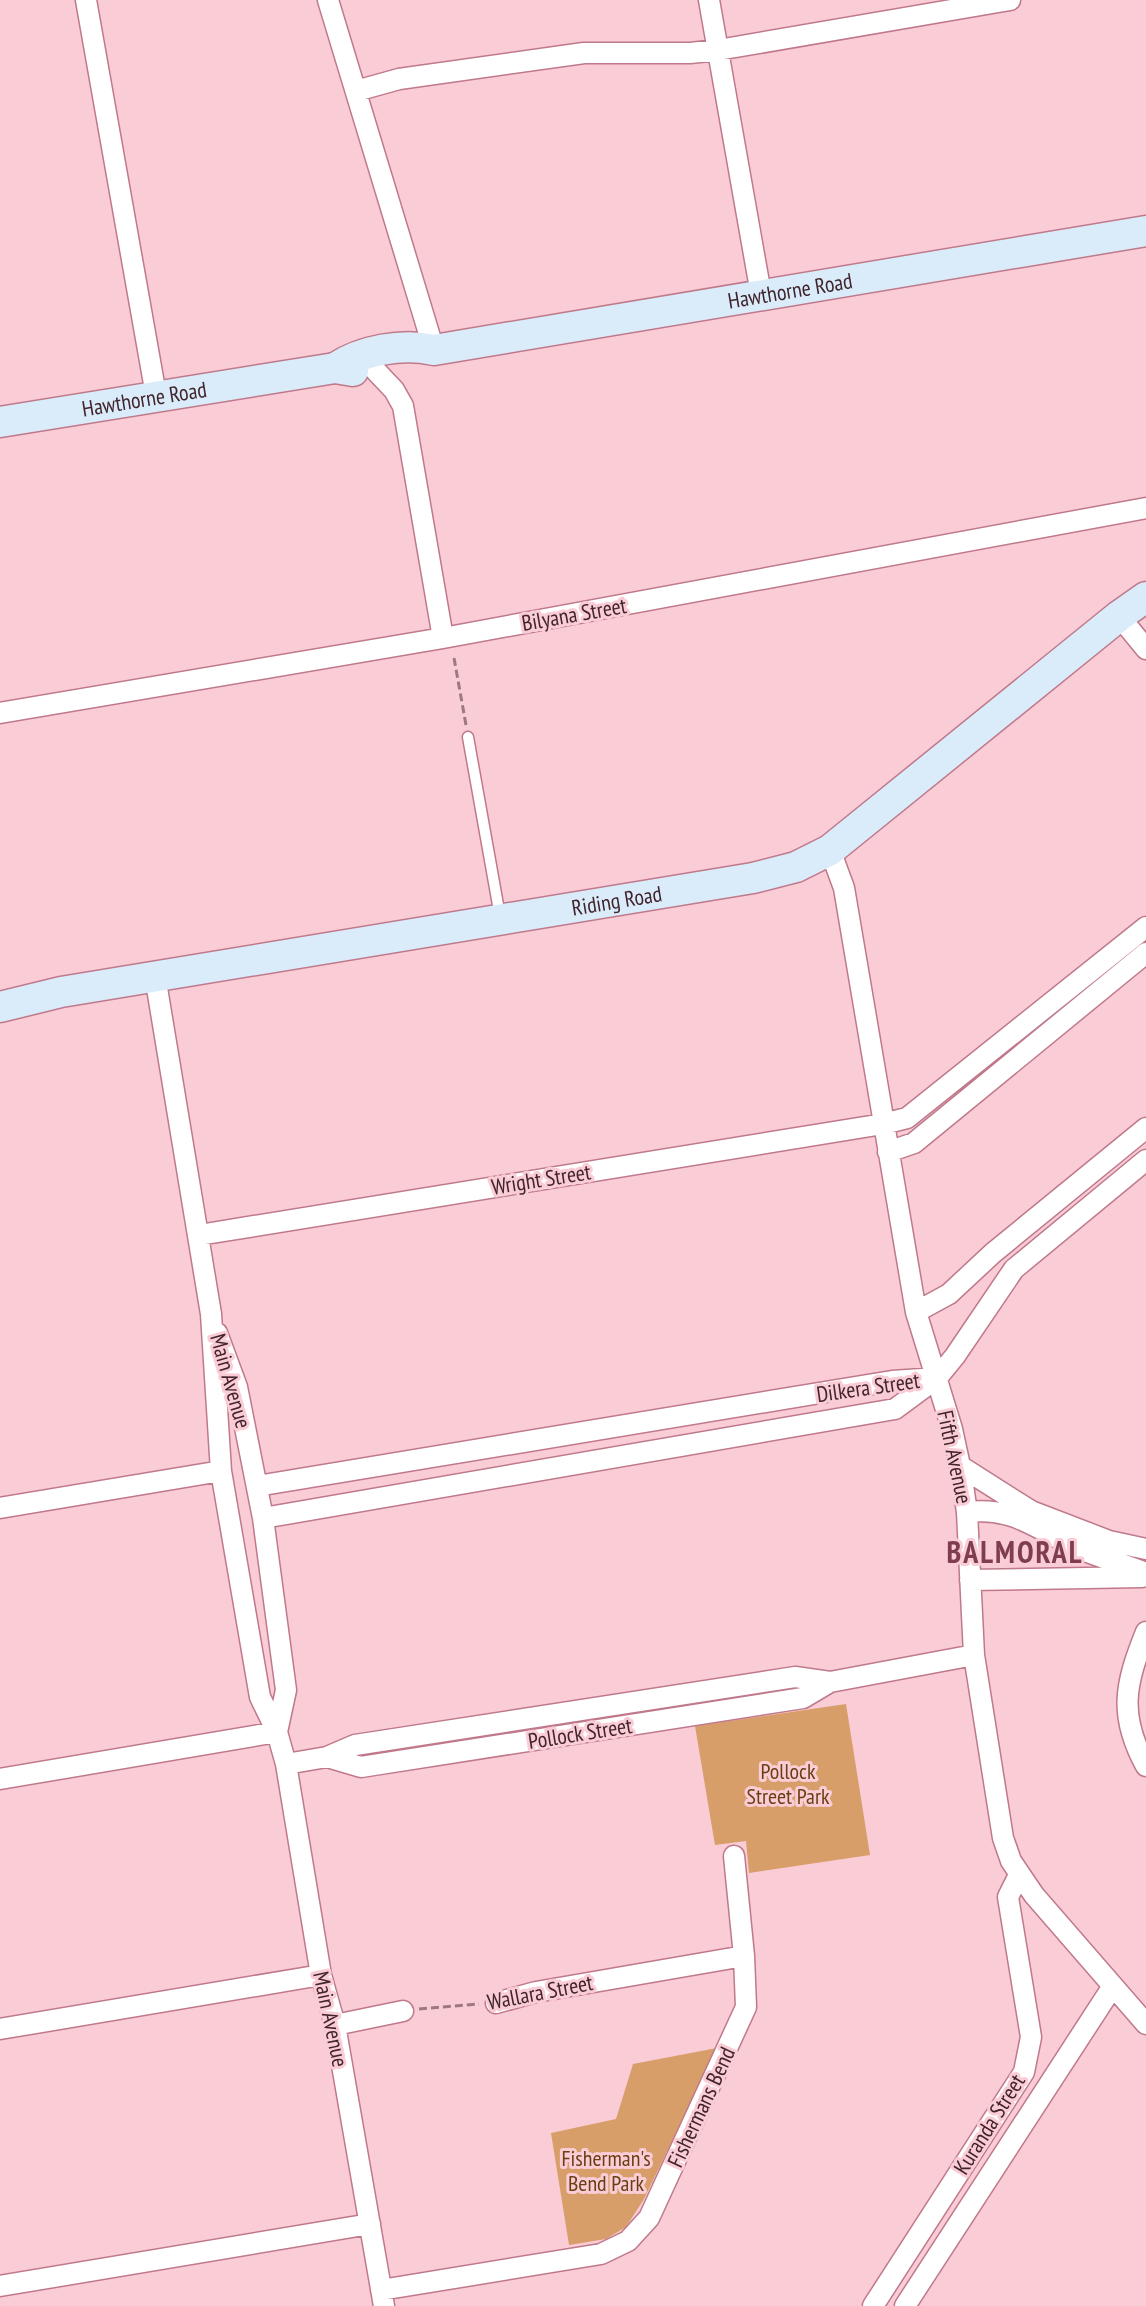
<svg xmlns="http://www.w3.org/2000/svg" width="1146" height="2306" viewBox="0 0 1146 2306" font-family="'PT Sans Narrow',sans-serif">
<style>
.green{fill:#d79e69}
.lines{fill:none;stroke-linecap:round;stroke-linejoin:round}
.lane-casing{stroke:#bf798b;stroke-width:13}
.street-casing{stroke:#bf798b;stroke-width:23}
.secondary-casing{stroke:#bf798b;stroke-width:33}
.path{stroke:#9e7982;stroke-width:3;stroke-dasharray:8 4;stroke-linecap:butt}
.lane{stroke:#fff;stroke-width:10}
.street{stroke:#fff;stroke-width:20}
.secondary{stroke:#daecfa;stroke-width:30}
.labels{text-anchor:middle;stroke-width:6;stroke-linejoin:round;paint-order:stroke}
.street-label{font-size:22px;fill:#41242c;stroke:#faccd6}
.park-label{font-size:22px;fill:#693f12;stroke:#faccd6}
.district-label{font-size:30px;font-weight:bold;letter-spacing:2px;fill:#7e3e50;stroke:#faccd6}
</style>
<rect width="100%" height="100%" fill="#faccd6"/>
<path class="green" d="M846,1704L870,1855L749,1873L746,1841L715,1845L695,1726Z
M717,2048L644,2199L626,2227L606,2239L569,2245L551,2133L616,2119L633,2064Z"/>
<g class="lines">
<defs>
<path id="lane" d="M468,737L500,916"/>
<path id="street" d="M86,0L156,395
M328,0L434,350
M709,0L761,294
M356,91L399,79L584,53H690L718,50L1010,0
M375,370L394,390L403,406L443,638
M1119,616L1146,649
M0,713L443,638L1146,508
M830,850L844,888L916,1312L952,1429L960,1466L967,1512L974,1655L1003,1838L1011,1861L1034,1895L1146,2024
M155,976L211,1314L221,1471L260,1697L277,1732L286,1764L321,1975L335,2025L384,2306
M888,1152L914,1143L925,1134L1146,953
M199,1235L883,1124L907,1118L1146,927
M916,1312L949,1294L993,1253L1146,1128
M217,1333L237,1387L263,1518L286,1690L277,1732
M960,1466L1031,1511L1109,1541L1146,1549
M257,1486L892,1381L937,1378
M0,1508L221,1471
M967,1512C1015,1506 1040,1532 1082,1550C1103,1558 1125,1565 1146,1573
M263,1518L895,1409L937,1378L955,1356L1014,1269L1146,1160
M970,1580L1142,1577
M1146,1632C1125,1684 1118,1715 1146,1766
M327,1757L361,1767L803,1698L830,1682
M286,1764L327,1757L355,1745L795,1677L830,1682L974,1655
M0,1779L277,1732
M496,2003L536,1992L744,1956
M335,2025L403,2011
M0,2029L321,1975
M0,2286L370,2224
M381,2290L601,2254L628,2241L649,2218L746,2007L744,1956L734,1856
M873,2306L1024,2072L1031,2037L1008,1897L1019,1875
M905,2306L1113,1986"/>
<g id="secondary">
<path id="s1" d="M335,368C362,350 402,343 434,350L1146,231"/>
<path id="s2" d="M0,422L335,368L353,371"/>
<path id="s3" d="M0,1007L61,992L753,878L796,867L830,850L1119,616L1146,597"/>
</g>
</defs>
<use href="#lane" class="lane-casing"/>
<use href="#street" class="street-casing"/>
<use href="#secondary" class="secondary-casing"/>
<path class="path" d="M454,658L466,725
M419,2009L479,2004"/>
<use href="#lane" class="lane"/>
<use href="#street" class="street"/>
<use href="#secondary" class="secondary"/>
</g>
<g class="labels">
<g class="street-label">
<text dy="8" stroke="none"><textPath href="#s1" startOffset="464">Hawthorne Road</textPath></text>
<text dy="8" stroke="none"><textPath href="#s2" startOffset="146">Hawthorne Road</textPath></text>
<text transform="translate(574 614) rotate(-10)" y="8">Bilyana Street</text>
<text dy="8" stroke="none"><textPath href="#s3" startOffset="626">Riding Road</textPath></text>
<text transform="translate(541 1179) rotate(-9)" y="8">Wright Street</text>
<text transform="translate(231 1381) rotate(74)" y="8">Main Avenue</text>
<text transform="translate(868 1387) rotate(-8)" y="8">Dilkera Street</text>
<text transform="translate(955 1457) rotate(78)" y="8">Fifth Avenue</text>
<text transform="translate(580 1733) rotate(-9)" y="8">Pollock Street</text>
<text transform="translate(540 1992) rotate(-11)" y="8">Wallara Street</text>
<text transform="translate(331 2019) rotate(78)" y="8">Main Avenue</text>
<text transform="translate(701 2107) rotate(-65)" y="8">Fishermans Bend</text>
<text transform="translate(989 2124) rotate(-58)" y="8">Kuranda Street</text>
</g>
<g class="park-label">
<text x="788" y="1779">Pollock<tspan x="788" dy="25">Street Park</tspan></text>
<text x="606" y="2166">Fisherman's<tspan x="606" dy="25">Bend Park</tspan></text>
</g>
<g class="district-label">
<text x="1015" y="1563">BALMORAL</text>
</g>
</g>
</svg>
